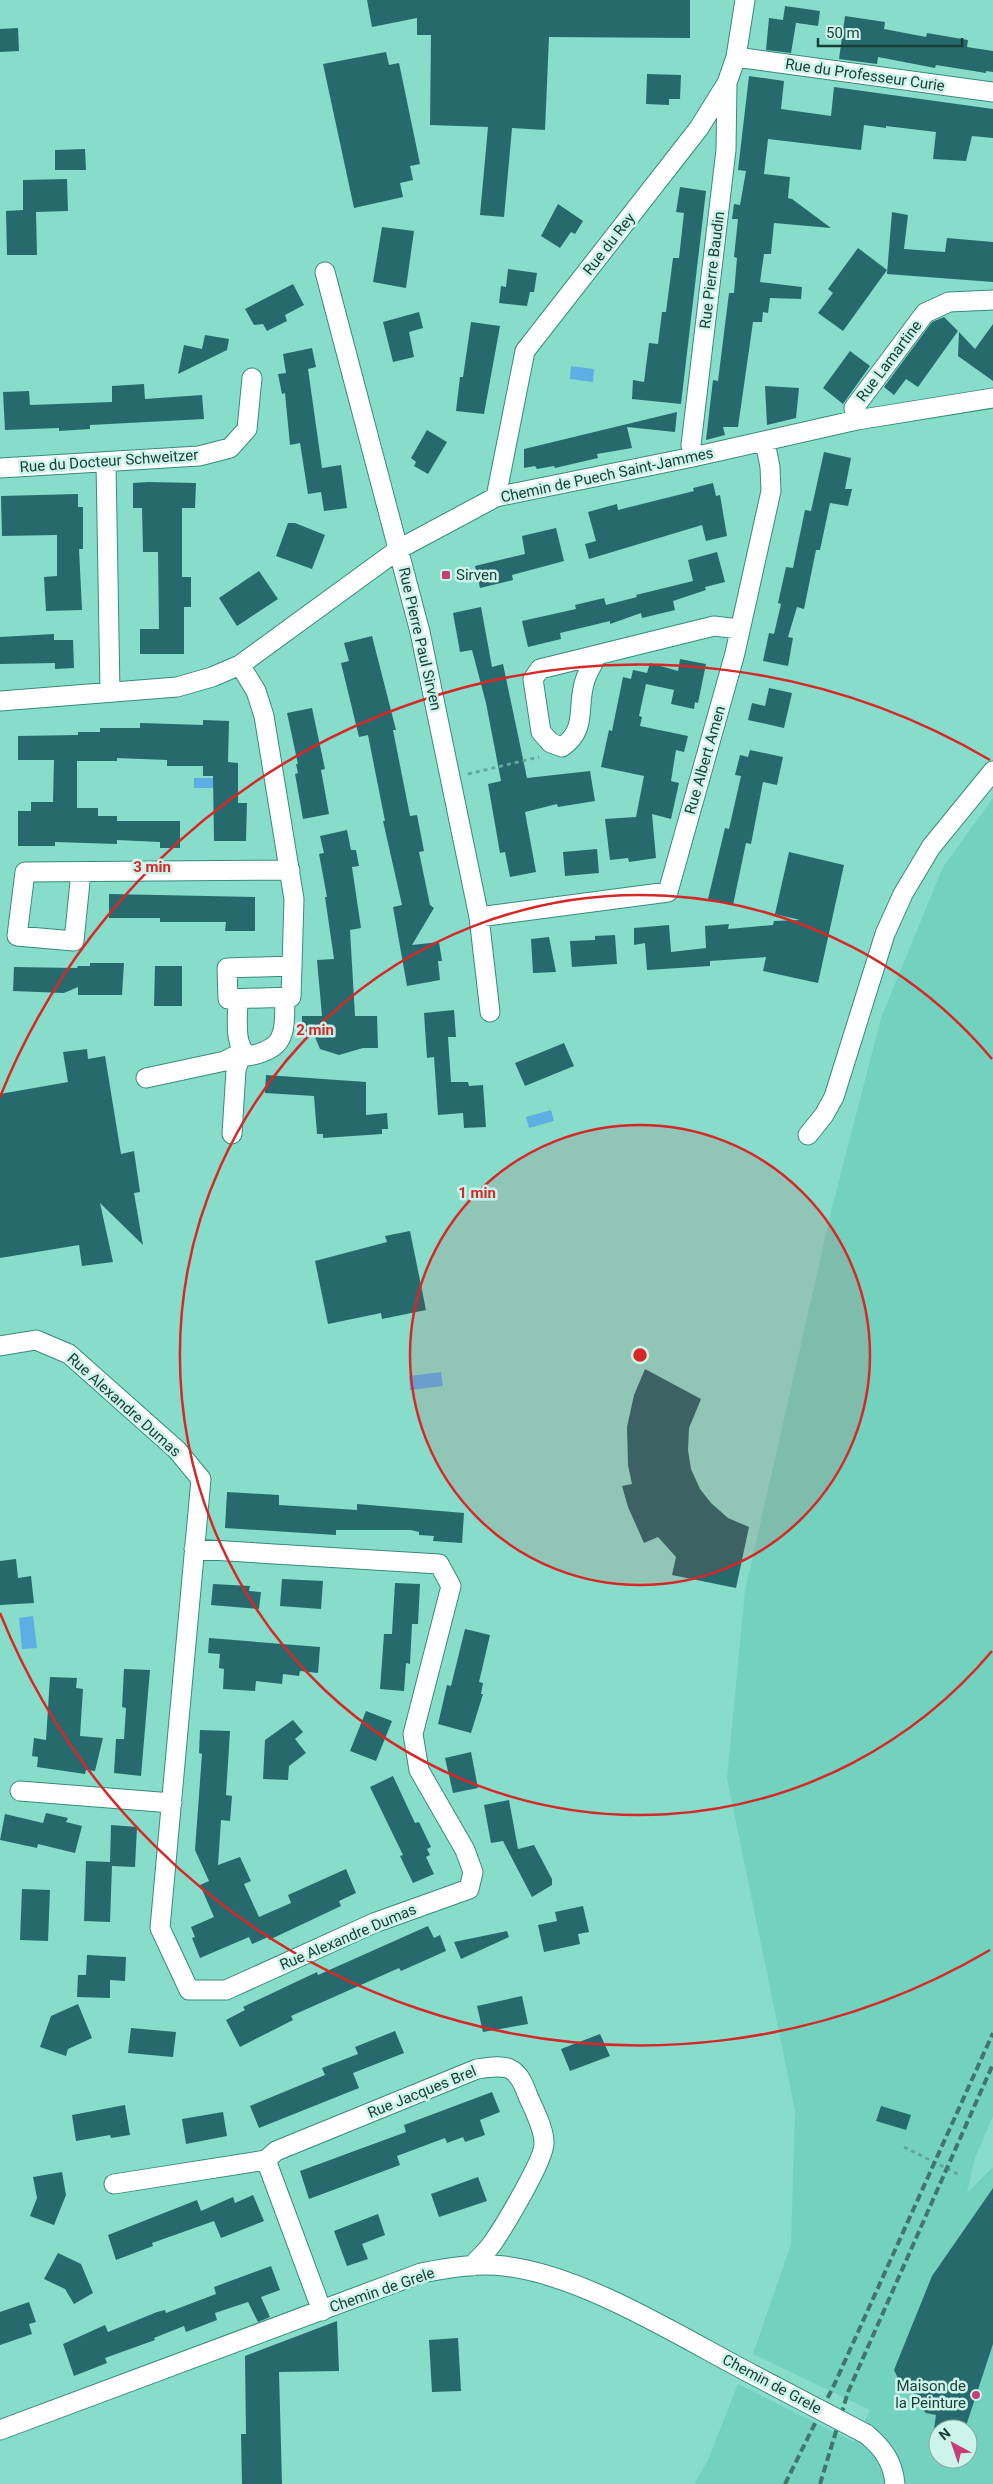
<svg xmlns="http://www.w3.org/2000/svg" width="993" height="2484" viewBox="0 0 993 2484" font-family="Roboto,sans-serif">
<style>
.built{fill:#72d2be;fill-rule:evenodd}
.water{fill:#5dafe3}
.building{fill:#276a6d}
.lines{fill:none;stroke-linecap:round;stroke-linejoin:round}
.minor-casing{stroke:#368c7c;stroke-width:21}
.path{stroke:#64a799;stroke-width:3;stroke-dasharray:4 4;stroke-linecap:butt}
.minor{stroke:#fff;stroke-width:19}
.rail{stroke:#41766b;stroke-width:4;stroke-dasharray:8 4;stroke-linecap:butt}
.minor-bridge-casing{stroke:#368c7c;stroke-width:21;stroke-linecap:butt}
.minor-bridge{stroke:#fff;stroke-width:19}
.ring{fill:none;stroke:#d62828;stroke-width:2.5}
.poi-dot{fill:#c73d77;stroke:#ccf4ea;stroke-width:2}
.labels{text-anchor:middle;stroke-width:5;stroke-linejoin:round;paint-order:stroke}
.street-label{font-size:15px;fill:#1a3d36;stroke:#ccf4ea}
.poi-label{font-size:15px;fill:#1a3d36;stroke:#ccf4ea;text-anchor:start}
.centre{fill:#d62828;stroke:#ccf4ea;stroke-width:2.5}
.ring-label{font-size:15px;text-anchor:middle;font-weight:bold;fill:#d62828;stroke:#ccf4ea;stroke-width:5;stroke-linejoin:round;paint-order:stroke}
</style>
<rect width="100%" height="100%" fill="#88dcca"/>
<path class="built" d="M993,798V2116L975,2158L967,2193L993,2167V2484H694L708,2460L738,2384L854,2442L870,2410L753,2354L791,2244L795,2110L727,1778L745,1591L831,1212L881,1018L943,867ZM938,2429H968V2459H938Z"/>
<path class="water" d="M571,366L594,369L593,382L570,379Z
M194,778H215V788H194Z
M551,1110L554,1121L529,1128L526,1117Z
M441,1372L443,1386L410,1390L409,1376Z
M33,1616L37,1648L22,1649L19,1618Z"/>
<path class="building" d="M367,0H690V38L549,37L545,130L512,128L504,217L480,215L488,127L430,125L431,35H417V18L372,27Z
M785,6L820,11L818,26L790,22L796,23L791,53L766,50L769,18L783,20Z
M845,16L885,22L884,29L926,37L927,33L968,40L967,47L993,51V72L986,71V73L936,65L935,68L878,57L877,64L839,59Z
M18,28L19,51L0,52V29Z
M386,52L389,65L399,63L420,164L410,166L413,180L400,183L403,197L354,208L323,64Z
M647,74L681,75L680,99H669V105L646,104Z
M749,76L784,81L781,109L831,116L834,87L993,109V138L972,136L966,161L933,159L936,132L886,126V128L864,125L861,150L768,139L764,174L790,177L788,198L792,199L831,228L774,223L771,254H764L760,282L802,287L801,299L770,298L768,313L763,312L762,322H753L738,427H723L725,435L706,440L713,380L718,381L729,293H734L737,258L734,257L738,219H732L734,204L740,205L746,171L738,170Z
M85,149L86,170H55V150Z
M67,179L68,211L36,212L37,255H7L6,211L23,210V180Z
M680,187L706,191L681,404L632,399L633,380L644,382L649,343L658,344L662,312H666L673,258H679L684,213L676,212Z
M558,204L583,221L575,234L571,232L560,248L541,236Z
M892,212L908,215L904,249L945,252L947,238L993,242V282L887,274Z
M382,227L414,231L406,288L373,282Z
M858,248L887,270L843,331L818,313L833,293L828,289Z
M508,269L537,273L534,292H530L527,306L499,303L501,286L506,287Z
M293,284L304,305L285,315L287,321L267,331L263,324L254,325L245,309Z
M419,312L423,328L409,332L414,357L393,362L383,322Z
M944,317L958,331L918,387L906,379L894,395L884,387L932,322Z
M471,322L500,326L484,414L456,411L460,377H463Z
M993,324V381L958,356L959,332L975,349Z
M205,335L229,339L227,350L178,374L184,345L202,349Z
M312,348L316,367L308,369L322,468L341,465L347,508L324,511L321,492L308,494L300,443L290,445L285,393L282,394L278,374L286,373L283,354Z
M850,351L870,366L843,404L823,388Z
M144,384L145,399L202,395L204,419L90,425V429L59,431V428L5,430L3,392L29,391L30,405L112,402V386Z
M765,386L799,388L796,418L767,425Z
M677,412L675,432L627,427L632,448L597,454L598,458L555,468L554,466L537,469L535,466L524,468V449Z
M427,430L447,442L428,474L414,466L416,462L411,458Z
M824,452L851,458L845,489H852L848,506L830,503L820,550H816L804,609L797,607L788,637L793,638L788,666L763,661L769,633L774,634L781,604L778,603L786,567L793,568L805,510L811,511Z
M148,482L196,483L195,508H182V577H191V607H184V654H140V629H159L158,552H143L142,508H133V483Z
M713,483L716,496L720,495L727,536L706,541L702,525L589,559L585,544L596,541L588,512L617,504L618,510L694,491L693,488Z
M78,494V507H83V549H79L82,610L46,611L44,577L57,576V535L2,536L1,496Z
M288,523H295L325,535L312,569L276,556Z
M556,528L564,561L512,575L513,580L480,588L475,566L525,554L522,536Z
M717,552L725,582L705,587L706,590L673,601L675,610L642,618L641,613L610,624V621L560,633L561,639L528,647L522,621L576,609L575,605L604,598L606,605L637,597L636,595L693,581L688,560Z
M259,571L278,599L237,626L219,598Z
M481,607L492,667L503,664L527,778L590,771L595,801L558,807L557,804L525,812L536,872L510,877L505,852L500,853L488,784L501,781L486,703L472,650L460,652L453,613Z
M54,634V640H73L74,668L55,669V663L0,664V637Z
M372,636L396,730H393L410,816L417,815L424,851L419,852L430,905L434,908L412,945L439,942L442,961H438L440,980L407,986L393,907L402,905L383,821H385L368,735L359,737L341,663L349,661L344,643Z
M680,659L706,664L698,703L695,702L694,709L671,704L674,690L646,684L639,716L642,717L640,726L688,736L684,752L676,750L671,781L679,783L671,819L652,814L656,858L629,862L628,858L610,860L605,819L636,817L644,776L601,767L609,730L612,731L623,677L631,679L633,670L647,673L650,663L678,671Z
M769,688L792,693L784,728L748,720L752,703L765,706Z
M312,708L325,769L321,770L329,814L303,819L295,774L298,773L296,764H298L287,713Z
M203,720L229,721L228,762L238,763V803H247L246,841H214L213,776H203V766H167V760L117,758V761H77V808H98V816H117V821H180V848H160V842L117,840V844L55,842V846H18V811H31V802H53L54,760H18V736L78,735V732H100V728H140V723L203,725Z
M750,750L783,757L777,785L763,782L751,844L746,843L733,905L708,899L725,828L729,829L741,776L735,775L740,755L748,757Z
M347,830L351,850H356L359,866L352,867L361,928L350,930L355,1016H377L378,1048H363L339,1055L320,1049L315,1037H302V1016H322L317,960L334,959L325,897H327L319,854L324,853L320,836Z
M597,849L599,873L565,876L563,852Z
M789,852L844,865L818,983L763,971L766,957L710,961V966L647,970L645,943L634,945V928L669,925L671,952L706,948L705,926L729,924L728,929L773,925L774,921L800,920L775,914Z
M109,894L255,897V931H225L226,922H160V918H109Z
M615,935L617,964L572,967L570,941L595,940V936Z
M549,937L556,972L533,973L531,939Z
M90,963H124L122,995H78V987L64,993L13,991L14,967L77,968L78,966H90Z
M155,966H182V1006H154Z
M454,1010L456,1037H448L451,1082H468L469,1086L483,1085L486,1127L464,1128L463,1113L438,1115L434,1057L427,1058L424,1013Z
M564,1043L574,1066L525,1086L515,1063Z
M87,1049L88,1059L105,1056L121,1154L134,1151L140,1192L134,1193L143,1245L100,1203L113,1262L82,1266L79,1245L0,1258V1094L68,1082L63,1052Z
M266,1075L366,1082V1115L387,1113L388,1129H382V1134L323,1138V1134H317L314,1096L265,1093Z
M410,1231L426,1310L382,1319L381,1313L328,1324L315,1261L387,1242L385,1236Z
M645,1369L701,1399L689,1428L688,1450L691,1469L700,1489L711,1503L728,1518L749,1527L736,1588L672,1575L676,1557L658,1537L644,1543L628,1507L622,1486L632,1484L628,1465L627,1427L634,1395Z
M227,1492L279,1495V1505L357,1510V1504L464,1513L462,1543L433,1541L434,1536L419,1535V1532L411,1530H336V1535L225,1528Z
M16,1559L18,1578L31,1576L34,1603L0,1605V1561Z
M282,1579L323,1581L321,1609L280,1606Z
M395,1583L420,1584L418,1624H412L410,1664L406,1663L404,1691L380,1689L384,1634H392Z
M213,1584L250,1586L249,1591L261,1592L259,1609L211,1605Z
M465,1629L490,1635L479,1682L483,1683L481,1694H483L471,1733L438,1724L447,1685L451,1686Z
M209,1638L320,1647L318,1673L300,1671L299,1676L283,1674L282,1684L256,1681L255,1691L223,1689L224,1669L219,1668L220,1654L208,1653Z
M124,1669L150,1670L141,1776L114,1773L116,1739H124L126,1708L122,1707Z
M50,1677L77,1678L76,1688L83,1689L80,1736L103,1738L95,1771L86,1770L85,1774L37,1767L38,1757L32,1756L34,1738L46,1740Z
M366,1711L392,1721L376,1761L350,1751Z
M293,1720L303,1732L295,1739L306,1753L289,1766L288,1780L263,1779L265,1740Z
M200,1730L230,1731L226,1795L232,1796L230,1821L221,1820L218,1865L240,1857L251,1881L244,1884L259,1917L291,1903L288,1895L346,1869L356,1893L339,1901L341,1906L269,1940L268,1937L252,1944L249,1937L200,1958L192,1938L195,1937L191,1927L214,1917L200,1885L209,1881L195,1850L202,1754L199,1753Z
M471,1752L478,1788L453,1793L445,1758Z
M393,1776L415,1823L419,1822L431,1847L427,1849L430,1855L426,1857L434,1874L413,1883L400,1856L403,1855L370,1787Z
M509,1800L518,1849L534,1845L552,1879V1885L532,1897L503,1841L491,1843L484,1805Z
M46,1813L68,1818L66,1822L82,1826L75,1853L38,1844L37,1848L0,1840L5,1814L43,1823Z
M111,1825L137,1827L135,1867L112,1866L110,1922L84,1921L86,1861L110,1862Z
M22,1889L50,1890L48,1941L20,1940Z
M583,1906L589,1932L578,1934L580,1944L544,1952L538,1925L557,1921L555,1912Z
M428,1926L434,1938L440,1935L446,1951L401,1971L399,1968L291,2016L293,2020L240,2047L226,2020L245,2010L243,2007L317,1972L318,1975Z
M507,1931L509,1937L461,1959L454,1942Z
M87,1955L126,1957L125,1981L110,1980V1998L77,1997L78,1975H86Z
M522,1996L528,2024L483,2032L477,2006Z
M78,2004L92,2038L68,2049L66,2056L40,2047L51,2016Z
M131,2028L176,2032L173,2057L128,2053Z
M395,2031L404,2053L353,2073L359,2088L259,2128L250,2106L325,2075L322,2068L358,2054L355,2047Z
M600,2034L610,2056L570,2071L561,2049Z
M492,2092L500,2112L480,2120L485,2135L465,2142L463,2137L447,2143L445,2138L397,2156L400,2165L309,2199L300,2171L406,2132L404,2125Z
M125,2105L130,2135L111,2138L110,2135L76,2141L72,2115Z
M881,2106L911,2115L906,2130L876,2121Z
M223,2112L227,2136L186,2144L182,2119Z
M62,2172L66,2195L54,2225L30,2216L37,2198L33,2177Z
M478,2177L487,2201L439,2217L431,2194Z
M993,2188V2344L965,2429H934L936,2415L926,2413L919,2406L921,2396L903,2389L894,2370L932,2276Z
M253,2195L264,2221L221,2238L214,2221L152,2243L153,2246L116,2260L108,2235L197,2200L201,2211L233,2197L235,2203Z
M378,2214L385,2235L362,2244L368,2259L347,2266L334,2231Z
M58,2253L81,2264L93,2293L74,2304L65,2289L44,2279Z
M271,2266L280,2290L261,2297L270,2317L258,2322L248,2302L215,2313L217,2320L186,2332L184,2326L154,2338L155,2340L105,2358L107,2363L74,2376L63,2344L105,2325L108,2332L157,2312L165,2310L166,2313L216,2294L214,2287Z
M29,2302L36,2322L29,2324L32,2334L0,2345V2312Z
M337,2321L339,2371L279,2372L282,2484H242L241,2434H246L245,2356Z
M458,2338L461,2391L432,2392L429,2340Z"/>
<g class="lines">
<defs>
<path id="minor" d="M736,57L993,92
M325,272L420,632L479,917L490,1012
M857,420L854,408L925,313L949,302L993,300
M693,457L691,445L726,150L727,83
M106,463L110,692
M0,468L199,456L230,448L247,429L252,378
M496,497L525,351L699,128L727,83L736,57L745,0
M597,655C593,664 586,674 584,684C577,709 587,730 562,747L551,743L541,732L533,679L540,669L714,626L739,629
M240,665L256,691L264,716L294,899L292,966L227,968L228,999L291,997L292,966
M0,701L177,687L212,677L240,665L399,549L496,497L693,457L857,420L993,398
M81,872L74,941L17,936L25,872L290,870
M479,917L668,892L735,653L771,491L770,467L765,442
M238,999C238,1016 233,1045 248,1056C288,1049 284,1031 285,997
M146,1078L225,1061L242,1052
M232,1134L236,1070L242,1052
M808,1135L824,1115L834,1097L885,934L903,894L931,847L993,771
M0,1346L36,1340L69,1354L177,1450L201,1479L160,1928L189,1990H226L374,1923L469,1889L473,1872L465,1850L419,1770L413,1734L451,1586L439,1564L194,1549
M20,1791L172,1803
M266,2160L322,2311
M114,2184L266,2160L276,2151L477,2069C508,2064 517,2065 528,2096C534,2110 544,2128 544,2143C545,2159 503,2228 492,2244C486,2252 478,2259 472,2266
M0,2430L421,2273C447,2268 476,2263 504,2266C582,2275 676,2334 746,2371
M866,2434C883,2448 893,2462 895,2484"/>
</defs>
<use href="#minor" class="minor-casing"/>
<path class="path" d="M468,774L539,757
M904,2147L958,2174"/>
<use href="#minor" class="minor"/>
<path class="rail" d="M785,2484L835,2383L993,2033
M820,2484L848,2392L993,2064"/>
<defs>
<path id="minor-bridge" d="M746,2371L866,2434"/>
</defs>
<use href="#minor-bridge" class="minor-bridge-casing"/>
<use href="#minor-bridge" class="minor-bridge"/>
</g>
<circle cx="640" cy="1355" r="230" fill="#d62828" fill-opacity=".12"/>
<g class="ring">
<circle cx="640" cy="1355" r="230"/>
<path d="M992 1651A460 460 0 1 1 992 1059"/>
<path d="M990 1950A690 690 0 0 1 0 1613M0 1097A690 690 0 0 1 990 760"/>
</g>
<g class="poi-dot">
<rect x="441" y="570" width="10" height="10" rx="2.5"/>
<circle cx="976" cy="2395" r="5"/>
</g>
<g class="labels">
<g class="street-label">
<text transform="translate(865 75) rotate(8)" y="5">Rue du Professeur Curie</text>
<text transform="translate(609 244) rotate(-52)" y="5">Rue du Rey</text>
<text transform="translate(712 270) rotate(-83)" y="5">Rue Pierre Baudin</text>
<text transform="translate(889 361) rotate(-53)" y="5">Rue Lamartine</text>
<text transform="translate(109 461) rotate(-4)" y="5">Rue du Docteur Schweitzer</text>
<text transform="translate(607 475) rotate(-12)" y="5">Chemin de Puech Saint-Jammes</text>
<text transform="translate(420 639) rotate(77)" y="5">Rue Pierre Paul Sirven</text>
<text transform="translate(705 760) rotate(-74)" y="5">Rue Albert Amen</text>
<text transform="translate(124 1405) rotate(42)" y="5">Rue Alexandre Dumas</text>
<text transform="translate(348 1937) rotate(-23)" y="5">Rue Alexandre Dumas</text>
<text transform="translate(422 2092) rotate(-22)" y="5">Rue Jacques Brel</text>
<text transform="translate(382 2290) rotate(-19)" y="5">Chemin de Grele</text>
<text transform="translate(772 2384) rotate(28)" y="5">Chemin de Grele</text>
</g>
<g class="poi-label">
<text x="456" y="580">Sirven</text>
<text x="966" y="2391" text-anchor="end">Maison de<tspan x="966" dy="17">la Peinture</tspan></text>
</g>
</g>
<circle cx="640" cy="1355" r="8" class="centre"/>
<g class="ring-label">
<text x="152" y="872">3 min</text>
<text x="315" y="1035">2 min</text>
<text x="477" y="1198">1 min</text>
</g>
<g transform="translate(953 2444) rotate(320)"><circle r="24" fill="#ccf4ea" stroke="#85aba2"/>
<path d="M0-4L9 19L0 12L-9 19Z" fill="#c73d77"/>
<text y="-8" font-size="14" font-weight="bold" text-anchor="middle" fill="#1a3d36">N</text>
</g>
<path d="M818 38v8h144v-8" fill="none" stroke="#1a3d36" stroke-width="2.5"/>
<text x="826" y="38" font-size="15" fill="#1a3d36" stroke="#ccf4ea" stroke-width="4" paint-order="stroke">50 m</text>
</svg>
